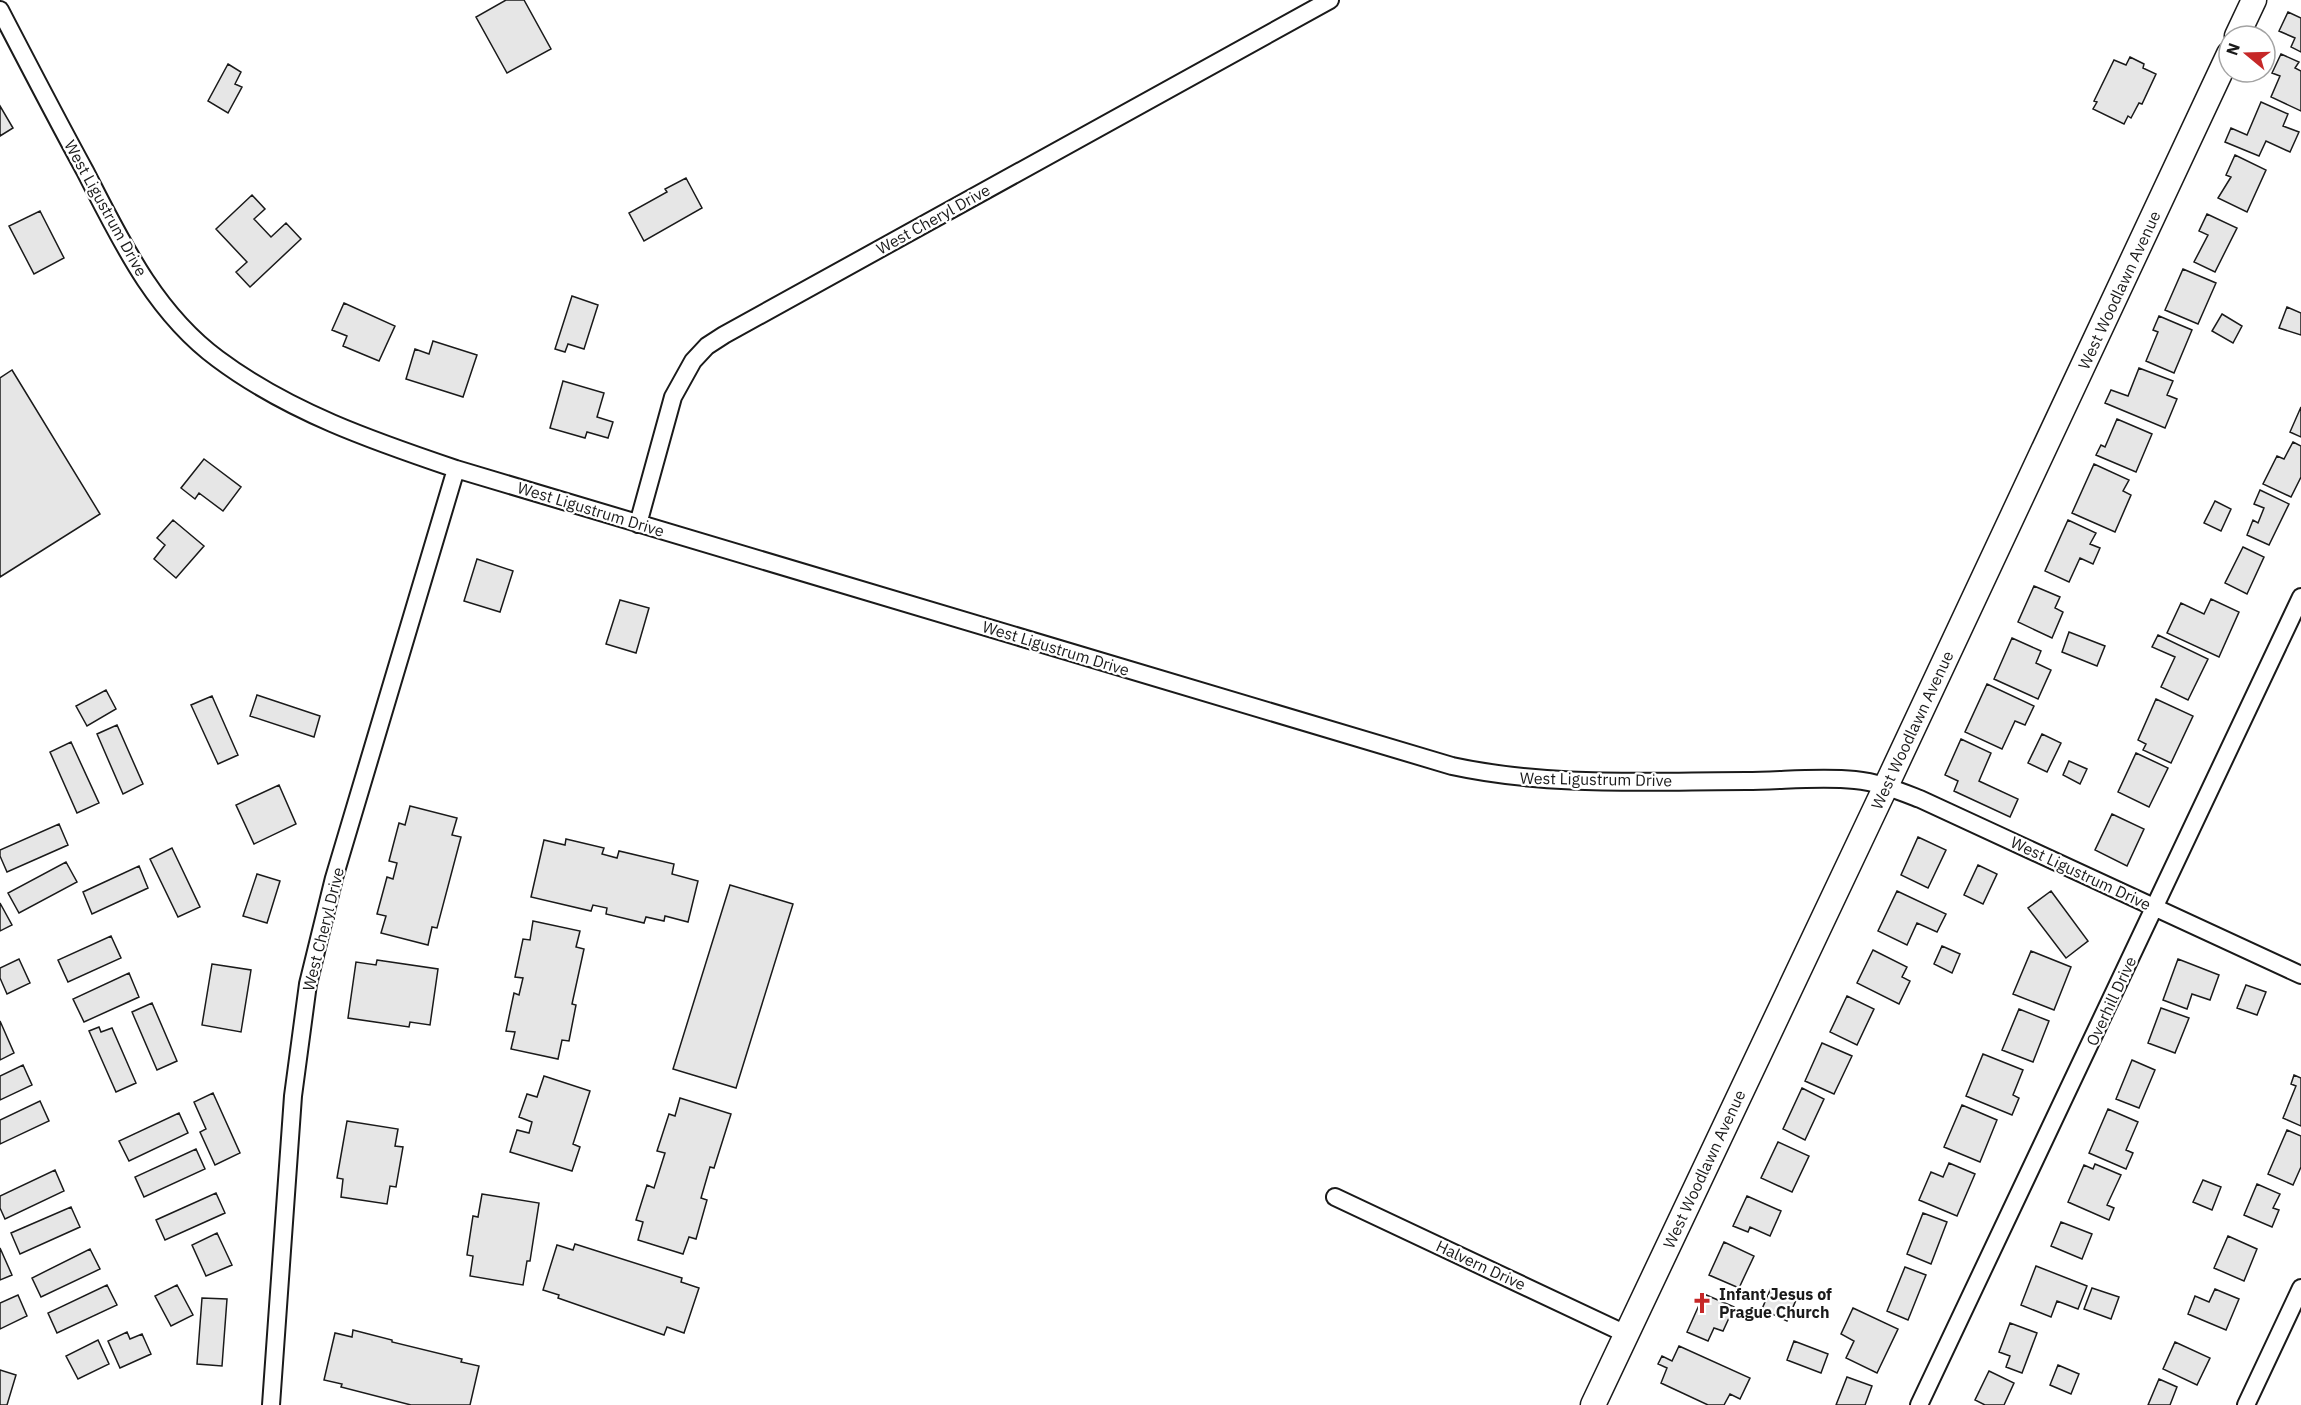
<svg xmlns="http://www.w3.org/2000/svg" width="2301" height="1405" viewBox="0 0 2301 1405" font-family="'IBM Plex Sans',sans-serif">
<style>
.building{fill:#e6e6e6;stroke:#1a1a1a;stroke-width:1.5}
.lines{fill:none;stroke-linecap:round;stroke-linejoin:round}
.street-casing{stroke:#1a1a1a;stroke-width:20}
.secondary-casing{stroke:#1a1a1a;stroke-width:27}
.street{stroke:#fff;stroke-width:16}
.secondary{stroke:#fff;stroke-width:24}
.labels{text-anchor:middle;stroke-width:4.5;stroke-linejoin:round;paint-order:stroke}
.street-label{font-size:16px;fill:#1a1a1a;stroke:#fff}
.poi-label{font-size:16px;font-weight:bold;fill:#1a1a1a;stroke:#fff;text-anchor:start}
</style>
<rect width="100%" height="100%" fill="#fff"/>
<path class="building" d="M506,0H524L551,49L507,73L476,17Z
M2288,12L2301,18V52L2291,47L2295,38L2279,31Z
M2281,54L2299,62L2295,68L2301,71V111L2271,97L2280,76L2272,73Z
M2130,57L2144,64L2143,68L2156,74L2142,104L2139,103L2131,118L2128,116L2124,124L2093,109L2097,102L2094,101L2114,60L2126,65Z
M228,64L241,72L235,84L242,87L228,113L208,101Z
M2261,102L2288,114L2283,126L2299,132L2290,152L2266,141L2259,156L2225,142L2231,128L2247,135Z
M0,106L13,128L0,136Z
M2235,155L2266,170L2247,212L2218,198L2231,177L2226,175Z
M686,178L702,208L644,241L629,213L667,192L665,189Z
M252,195L265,209L254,219L271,237L286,223L301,239L250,287L236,272L247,262L216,229Z
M40,211L64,258L34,274L9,226Z
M2207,214L2237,228L2215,272L2194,262L2208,235L2199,231Z
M2183,269L2216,283L2198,324L2165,310Z
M572,296L598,305L584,349L568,344L565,352L555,349Z
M344,303L395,326L379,361L343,346L347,336L332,330Z
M2287,307L2301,313V335L2279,328Z
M2222,314L2242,326L2233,343L2212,331Z
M2159,316L2192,330L2174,373L2146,361L2158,332L2153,330Z
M433,341L477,355L463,397L406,379L415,349L429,354Z
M2139,368L2173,381L2167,395L2177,399L2165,428L2105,403L2111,390L2128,396Z
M12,370L100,514L0,577V378Z
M563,381L604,393L597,417L613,422L608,438L587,432L585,438L550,428Z
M2301,407V437L2290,432Z
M2117,419L2152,434L2136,472L2096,455L2101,445L2105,447Z
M2293,442L2301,446V477L2291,497L2263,484L2277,456L2284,459Z
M204,459L241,487L223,511L199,493L195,499L181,488Z
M2094,464L2129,480L2123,491L2131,495L2115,532L2072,513Z
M2260,490L2289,504L2269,545L2247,535L2253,520L2258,523L2264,508L2254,504Z
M2215,501L2231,509L2221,531L2204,523Z
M173,520L204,546L176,578L154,559L165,545L157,538Z
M2068,520L2096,533L2090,544L2100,548L2093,564L2080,558L2069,582L2045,571Z
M2243,547L2264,557L2247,594L2225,583Z
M477,559L513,571L500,612L464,601Z
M2034,586L2060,597L2055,608L2063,612L2052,638L2018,622Z
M2211,599L2239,612L2219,657L2167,633L2181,603L2204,614Z
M620,600L649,608L636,653L606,644Z
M2069,632L2105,646L2097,666L2062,652Z
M2158,635L2208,659L2188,700L2161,687L2175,657L2152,647Z
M2012,638L2041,651L2036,663L2051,670L2038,699L1994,679Z
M1987,684L2034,706L2025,725L2015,721L2002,749L1965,732Z
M106,690L116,709L87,726L76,706Z
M257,695L320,716L314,737L250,716Z
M212,696L238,755L218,764L191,705Z
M2156,699L2193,716L2171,763L2143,750L2146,744L2138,740Z
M117,725L143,784L123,794L97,734Z
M2042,734L2061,743L2047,772L2028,763Z
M1961,739L1991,753L1979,781L2018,799L2010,817L1954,791L1958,781L1945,775Z
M71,742L99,803L77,813L50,752Z
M2136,753L2168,768L2149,807L2118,792Z
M2069,761L2087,769L2080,784L2063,775Z
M279,785L296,824L254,844L236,805Z
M410,806L457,818L452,835L461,837L437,928L432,927L428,945L381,933L386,916L377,914L387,877L393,879L397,863L389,861L399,823L405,825Z
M2112,814L2144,829L2127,866L2095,850Z
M59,824L68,845L7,872L0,856V850Z
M1918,837L1946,850L1928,888L1901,875Z
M566,839L604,848L602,854L617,858L619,851L674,864L672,874L698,881L688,922L665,916L664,921L646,917L644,923L606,914L607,908L593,905L591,911L531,897L544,840L565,845Z
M172,848L200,907L178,917L150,859Z
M66,862L77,882L19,913L8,893Z
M1978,865L1997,874L1983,904L1964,895Z
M139,866L148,888L92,914L83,892Z
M257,874L280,881L267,923L243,916Z
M730,885L793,904L736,1088L673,1069Z
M1897,891L1946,914L1937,932L1917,923L1907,945L1878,931Z
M2051,891L2088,941L2066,958L2028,908Z
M0,903L12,925L0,931Z
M533,921L580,931L576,947L584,949L572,1004L576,1005L569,1041L562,1040L558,1059L511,1049L515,1032L506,1031L514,993L519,995L523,978L515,977L523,939L530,940Z
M111,936L121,958L68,982L58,960Z
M1942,946L1960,954L1952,973L1934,964Z
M1873,950L1907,967L1902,977L1910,981L1899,1004L1857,983Z
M2031,951L2071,967L2054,1010L2013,994Z
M19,959L30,983L7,994L0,978V968Z
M2178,959L2219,975L2210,1000L2192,994L2187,1009L2163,1000Z
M377,960L438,969L430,1025L410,1022L409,1027L348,1018L356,962L376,965Z
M212,964L251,970L241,1032L202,1025Z
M129,973L139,997L84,1022L73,999Z
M2246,985L2266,992L2257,1015L2237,1008Z
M1847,996L1874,1009L1857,1045L1830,1032Z
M152,1003L177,1061L157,1070L132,1012Z
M2161,1008L2189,1018L2175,1053L2148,1043Z
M2019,1009L2049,1021L2033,1062L2002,1050Z
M0,1021L14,1053L0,1060Z
M99,1027L101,1032L112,1028L136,1083L116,1092L89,1031Z
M1822,1043L1852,1056L1834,1094L1805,1081Z
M1983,1054L2023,1070L2013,1095L2019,1098L2012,1115L1966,1096Z
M2132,1060L2155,1070L2139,1108L2116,1099Z
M23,1065L32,1085L0,1100V1076Z
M2294,1075L2301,1078V1126L2283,1118L2296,1086L2291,1084Z
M544,1076L590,1091L573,1144L580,1147L572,1171L510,1152L517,1130L529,1133L532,1122L519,1117L527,1094L537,1097Z
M1802,1088L1824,1099L1805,1140L1783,1129Z
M213,1093L240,1153L215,1165L200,1132L206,1129L194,1102Z
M680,1098L731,1114L714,1168L710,1167L701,1198L707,1200L696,1239L689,1237L683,1254L638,1240L643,1222L636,1220L647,1185L654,1188L665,1153L657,1151L669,1114L675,1116Z
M40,1101L49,1121L0,1144V1120Z
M1962,1105L1997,1120L1980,1162L1944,1147Z
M2108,1109L2138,1122L2126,1150L2133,1153L2126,1169L2089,1153Z
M179,1113L188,1133L129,1161L119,1141Z
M347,1121L398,1129L395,1146L403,1147L396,1187L390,1186L387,1204L341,1197L343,1179L337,1178Z
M2287,1130L2301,1136V1167L2293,1185L2268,1174Z
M1778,1142L1809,1156L1792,1192L1761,1178Z
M196,1149L205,1169L144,1197L135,1177Z
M1949,1163L1975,1174L1957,1216L1919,1200L1931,1172L1943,1177Z
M2095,1164L2121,1175L2107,1205L2114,1208L2109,1220L2068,1202L2084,1165L2093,1169Z
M55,1170L64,1191L5,1219L0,1208V1196Z
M2203,1180L2221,1187L2212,1210L2193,1202Z
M2257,1184L2280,1194L2273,1208L2279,1210L2272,1227L2244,1215Z
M216,1193L225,1213L165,1240L156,1220Z
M482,1194L539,1203L530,1261H527L523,1285L470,1276L473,1256L467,1255L473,1216L478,1217Z
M1747,1196L1781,1211L1770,1236L1750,1227L1748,1232L1733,1226Z
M71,1207L80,1227L20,1254L11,1233Z
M1923,1213L1947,1222L1931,1264L1907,1254Z
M2061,1222L2092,1234L2082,1259L2051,1246Z
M217,1233L232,1265L206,1276L192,1245Z
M2228,1236L2257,1249L2244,1281L2214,1268Z
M1724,1242L1754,1256L1739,1288L1709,1275Z
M575,1244L682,1278L681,1282L699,1288L684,1333L667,1327L664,1335L558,1298L559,1295L543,1290L557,1245L573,1250Z
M0,1248L12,1275L0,1280Z
M90,1249L100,1269L41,1297L32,1278Z
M2036,1266L2087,1286L2078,1309L2057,1301L2051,1317L2021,1305Z
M1905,1267L1926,1275L1908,1320L1887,1311Z
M107,1285L117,1305L57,1333L48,1313Z
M177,1285L193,1315L171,1326L155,1296Z
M1771,1288L1796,1300L1787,1321L1762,1309Z
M2092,1288L2119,1297L2111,1319L2084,1309Z
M2215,1289L2239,1299L2226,1330L2188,1314L2195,1296L2209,1302Z
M1704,1294L1734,1307L1723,1331L1714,1328L1708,1341L1687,1332Z
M18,1295L27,1316L0,1329V1303Z
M202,1298L227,1299L222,1366L197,1364Z
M1853,1308L1898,1329L1877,1373L1846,1358L1854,1341L1841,1334Z
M2010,1323L2037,1333L2022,1373L2006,1367L2010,1356L1999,1352Z
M353,1330L392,1340V1342L462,1359L461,1362L479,1366L470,1405H411L341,1387L342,1384L324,1380L335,1333L352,1337Z
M127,1332L130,1339L142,1334L151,1354L120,1368L108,1341Z
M98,1340L109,1364L78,1379L66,1356Z
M1794,1341L1828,1354L1821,1373L1787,1360Z
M2175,1342L2210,1358L2197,1385L2163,1369Z
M1679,1346L1750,1378L1740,1399L1730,1394L1724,1405H1708L1661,1383L1667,1368L1658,1364L1662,1356L1672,1361Z
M2058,1365L2079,1374L2071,1394L2050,1385Z
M0,1370L16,1375L7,1405H0Z
M1989,1371L2014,1383L2004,1405H1985L1975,1400Z
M1847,1377L1872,1386L1865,1405H1836Z
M2159,1379L2177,1387L2170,1405H2148Z"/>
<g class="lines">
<defs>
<path id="street" d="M0,10C28,64 56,118 85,171C120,239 154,312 218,359C289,412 373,441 456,469L1452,766C1548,787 1647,781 1746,781C1782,781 1819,776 1855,780C1877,782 1899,791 1920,799L2301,975
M638,524L673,397L693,361L707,346L724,335L1330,0
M1335,1197L1626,1334
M271,1405L293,1096L308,984L334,878L456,469
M1919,1405L2301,597
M2246,1405L2301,1288"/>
<path id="secondary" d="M2237,36L2254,0
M1593,1405L1886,786L2229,54"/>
</defs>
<use href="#street" class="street-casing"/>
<use href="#secondary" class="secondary-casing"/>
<use href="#street" class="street"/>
<use href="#secondary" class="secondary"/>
</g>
<defs>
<symbol id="church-bare" viewBox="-9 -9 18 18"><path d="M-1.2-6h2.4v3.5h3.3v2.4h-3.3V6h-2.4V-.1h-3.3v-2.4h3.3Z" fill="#c62828" stroke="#fff" stroke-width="2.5" paint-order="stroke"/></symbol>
</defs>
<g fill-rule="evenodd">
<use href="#church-bare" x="1687" y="1288" width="30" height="30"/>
</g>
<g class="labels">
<g class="street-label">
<text transform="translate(106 208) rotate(61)" y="6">West Ligustrum Drive</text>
<text transform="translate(933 219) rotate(-29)" y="6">West Cheryl Drive</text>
<text transform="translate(2119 290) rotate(-65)" y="6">West Woodlawn Avenue</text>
<text transform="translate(591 509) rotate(17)" y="6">West Ligustrum Drive</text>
<text transform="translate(1056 648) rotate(17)" y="6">West Ligustrum Drive</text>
<text transform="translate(1912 730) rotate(-65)" y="6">West Woodlawn Avenue</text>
<text transform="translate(1596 779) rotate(1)" y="6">West Ligustrum Drive</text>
<text transform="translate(2081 873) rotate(25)" y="6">West Ligustrum Drive</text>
<text transform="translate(323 929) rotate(-76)" y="6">West Cheryl Drive</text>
<text transform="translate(2111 1001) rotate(-65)" y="6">Overhill Drive</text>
<text transform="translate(1704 1169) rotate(-65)" y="6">West Woodlawn Avenue</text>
<text transform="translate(1481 1265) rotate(25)" y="6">Halvern Drive</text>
</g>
<g class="poi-label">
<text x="1719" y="1300">Infant Jesus of<tspan x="1719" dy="18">Prague Church</tspan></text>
</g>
</g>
<g transform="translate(2247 54) rotate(289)"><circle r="28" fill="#ffffff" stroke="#a3a3a3" stroke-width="1.5"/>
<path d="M0-4.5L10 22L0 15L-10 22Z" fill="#c62828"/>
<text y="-9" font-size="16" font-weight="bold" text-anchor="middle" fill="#1a1a1a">N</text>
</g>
</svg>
